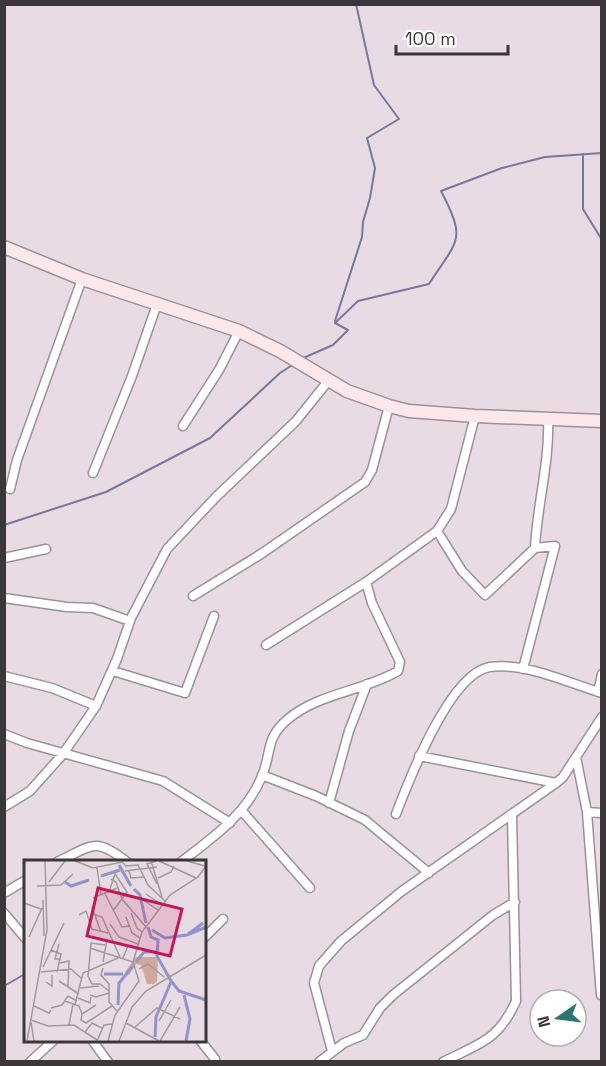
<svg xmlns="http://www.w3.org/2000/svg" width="606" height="1066" viewBox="0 0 606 1066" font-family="'Space Grotesk',sans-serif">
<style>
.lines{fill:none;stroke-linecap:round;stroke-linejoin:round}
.stream{stroke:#77789f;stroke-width:2}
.minor-casing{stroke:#9d9098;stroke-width:11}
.secondary-casing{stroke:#9d9098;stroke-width:15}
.minor{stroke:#fff;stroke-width:8}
.secondary{stroke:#fce8ea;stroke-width:12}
.inset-river{fill:none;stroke:#9194cb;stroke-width:3}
.inset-road{fill:none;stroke:#a3999f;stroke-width:1.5}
.view{fill:#c2185b;fill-opacity:0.15;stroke:#c2185b;stroke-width:3}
.inset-edge{fill:none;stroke:#3b3639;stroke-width:3}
</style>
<rect width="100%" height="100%" fill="#e9dbe3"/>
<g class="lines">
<path class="stream" d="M583,154V209L602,240
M335,321L362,237L363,222L370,198L375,168L367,138L399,119L374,85L356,4
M301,359L333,345L348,330L335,323L358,301L429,284C458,239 467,241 441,191L502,168L545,157L602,153
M4,525L106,492L210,438L280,373L294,364
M4,986L25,974"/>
<defs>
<path id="minor" d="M183,426L219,370L239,331
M93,473L132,376L157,304
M10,489L17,460L82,279
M437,531L462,571L485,595L535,548L555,546L523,669
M535,548C537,505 550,462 548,418
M4,558L46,549
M193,596L261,554L365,482L372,470L389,406
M4,598L67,607L93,608L130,621
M266,645L366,582L437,531L451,509L475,416
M113,671L185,693L214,616
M4,676L52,688L96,706
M598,692L602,674
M4,734L27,743L163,781L230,823
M419,756L556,783
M576,757L587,812L601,995
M262,775L316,796L365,820L429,873
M329,803L349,731L367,684
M4,807L30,791L63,754L96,706L117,659L131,618L167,549L216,497L296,421L329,380
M241,810L310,888
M587,812L602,813
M396,814C409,780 450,673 490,667C526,662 568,683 602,693
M57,862C92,846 94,836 127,862
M181,862C212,838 247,814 262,776C272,752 265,738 288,719C319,693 364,691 398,671L400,662L372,603L366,582
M4,893L26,880
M4,913L26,939
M204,938L223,919
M92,1040L108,1062
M200,1040L215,1059
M332,1051L314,983L319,966L341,941L402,891L556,783L563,777L602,717
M30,1062L54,1040
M319,1062L344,1043L363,1035L380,1008L393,995L493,915L515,902
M443,1062C480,1043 498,1041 516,1001L512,816"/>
<path id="secondary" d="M4,247L82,279L239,331L280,351L347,391L389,406L409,411L475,416L602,421"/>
</defs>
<use href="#minor" class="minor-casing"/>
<use href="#secondary" class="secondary-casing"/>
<use href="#minor" class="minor"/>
<use href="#secondary" class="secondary"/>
</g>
<g transform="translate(24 860)">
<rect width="182" height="182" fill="#e9dbe3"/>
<path d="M112,97H134L133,121L130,124H123L117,105L112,104L105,115L101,112Z" fill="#d0a99c"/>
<path class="inset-river" d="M95,5L107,26M77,16L96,10M41,22L47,26L65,20M110,29L116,35L122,63M124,67L127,77L134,80L133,96L147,121L155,131L182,140M128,70L141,78L163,75L182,67M163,75L179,63M112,102L120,92H134M80,114H99M160,135L166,159L162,181M94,145L95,123L109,106M131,177L132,157L147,122"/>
<path class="inset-road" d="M51,1L69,8L98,2L102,6L114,5L124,25L141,41M127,1L138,37M132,1L123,4L133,24M135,1L172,18M163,1L181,6M73,8L77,35M101,11L133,7M105,11L107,18L120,17M134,18L147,12L150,6M87,19L92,22L98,39L122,67M25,22L41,1M13,26L37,25L49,14M85,32L91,14L103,32L89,51M81,34L98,67L105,66M122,34L138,45M69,38L93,28M19,40L20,76M119,40L134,50M0,43L17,49M68,47L77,72M107,53L113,68L118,72M69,54L78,57L96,97M55,55L62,51L68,69L84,73M102,57L108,73L116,78M86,64L95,77L114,84M5,77L18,48M35,84L31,99H37M81,85L67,83L64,116L68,124H76L85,131M66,88L109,102M27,90L37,94L33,112M99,98L104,86L113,89M79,102L83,79M36,103L45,101L44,126M19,107L40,63M79,108L77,115L85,124V142L93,151M115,109L124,104L140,117M17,112L47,109L58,119M35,121L55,134M22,122L28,126V115M56,128L75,126M66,135L72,137L85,133M54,138L66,143L67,137M41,141L55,146L58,154M51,144L59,113L94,98M72,145L58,154L57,160L62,163L88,146M10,146L25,153L27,150M27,148L38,145L44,136L53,141M7,160L24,166L50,165L73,180M135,161L147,140M7,162L10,181M102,163L135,181M45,165L49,144M111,167L133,148L156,159M61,172L68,163L78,168M3,181L23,70L21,1M73,181L80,165L88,164M84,181L91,155L115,121L109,102L118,72L146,35L174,17L182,6M95,181L108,147L122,131L182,95M136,181L156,147"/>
<path class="view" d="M74,28L158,49L146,96L63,76Z"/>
<rect width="182" height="182" class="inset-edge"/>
</g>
<rect width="606" height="1066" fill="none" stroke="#3b3639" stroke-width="12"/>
<g transform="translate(558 1018) rotate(256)"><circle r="28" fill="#ffffff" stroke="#b1afb0" stroke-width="1.5"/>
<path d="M0-4.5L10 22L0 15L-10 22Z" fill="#2b7573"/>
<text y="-9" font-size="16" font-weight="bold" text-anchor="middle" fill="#3b3639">N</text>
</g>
<path d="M396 45v9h112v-9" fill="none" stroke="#3b3639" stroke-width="3"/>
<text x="405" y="45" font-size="18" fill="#3b3639" stroke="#ffffff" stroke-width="4.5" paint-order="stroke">100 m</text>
</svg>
